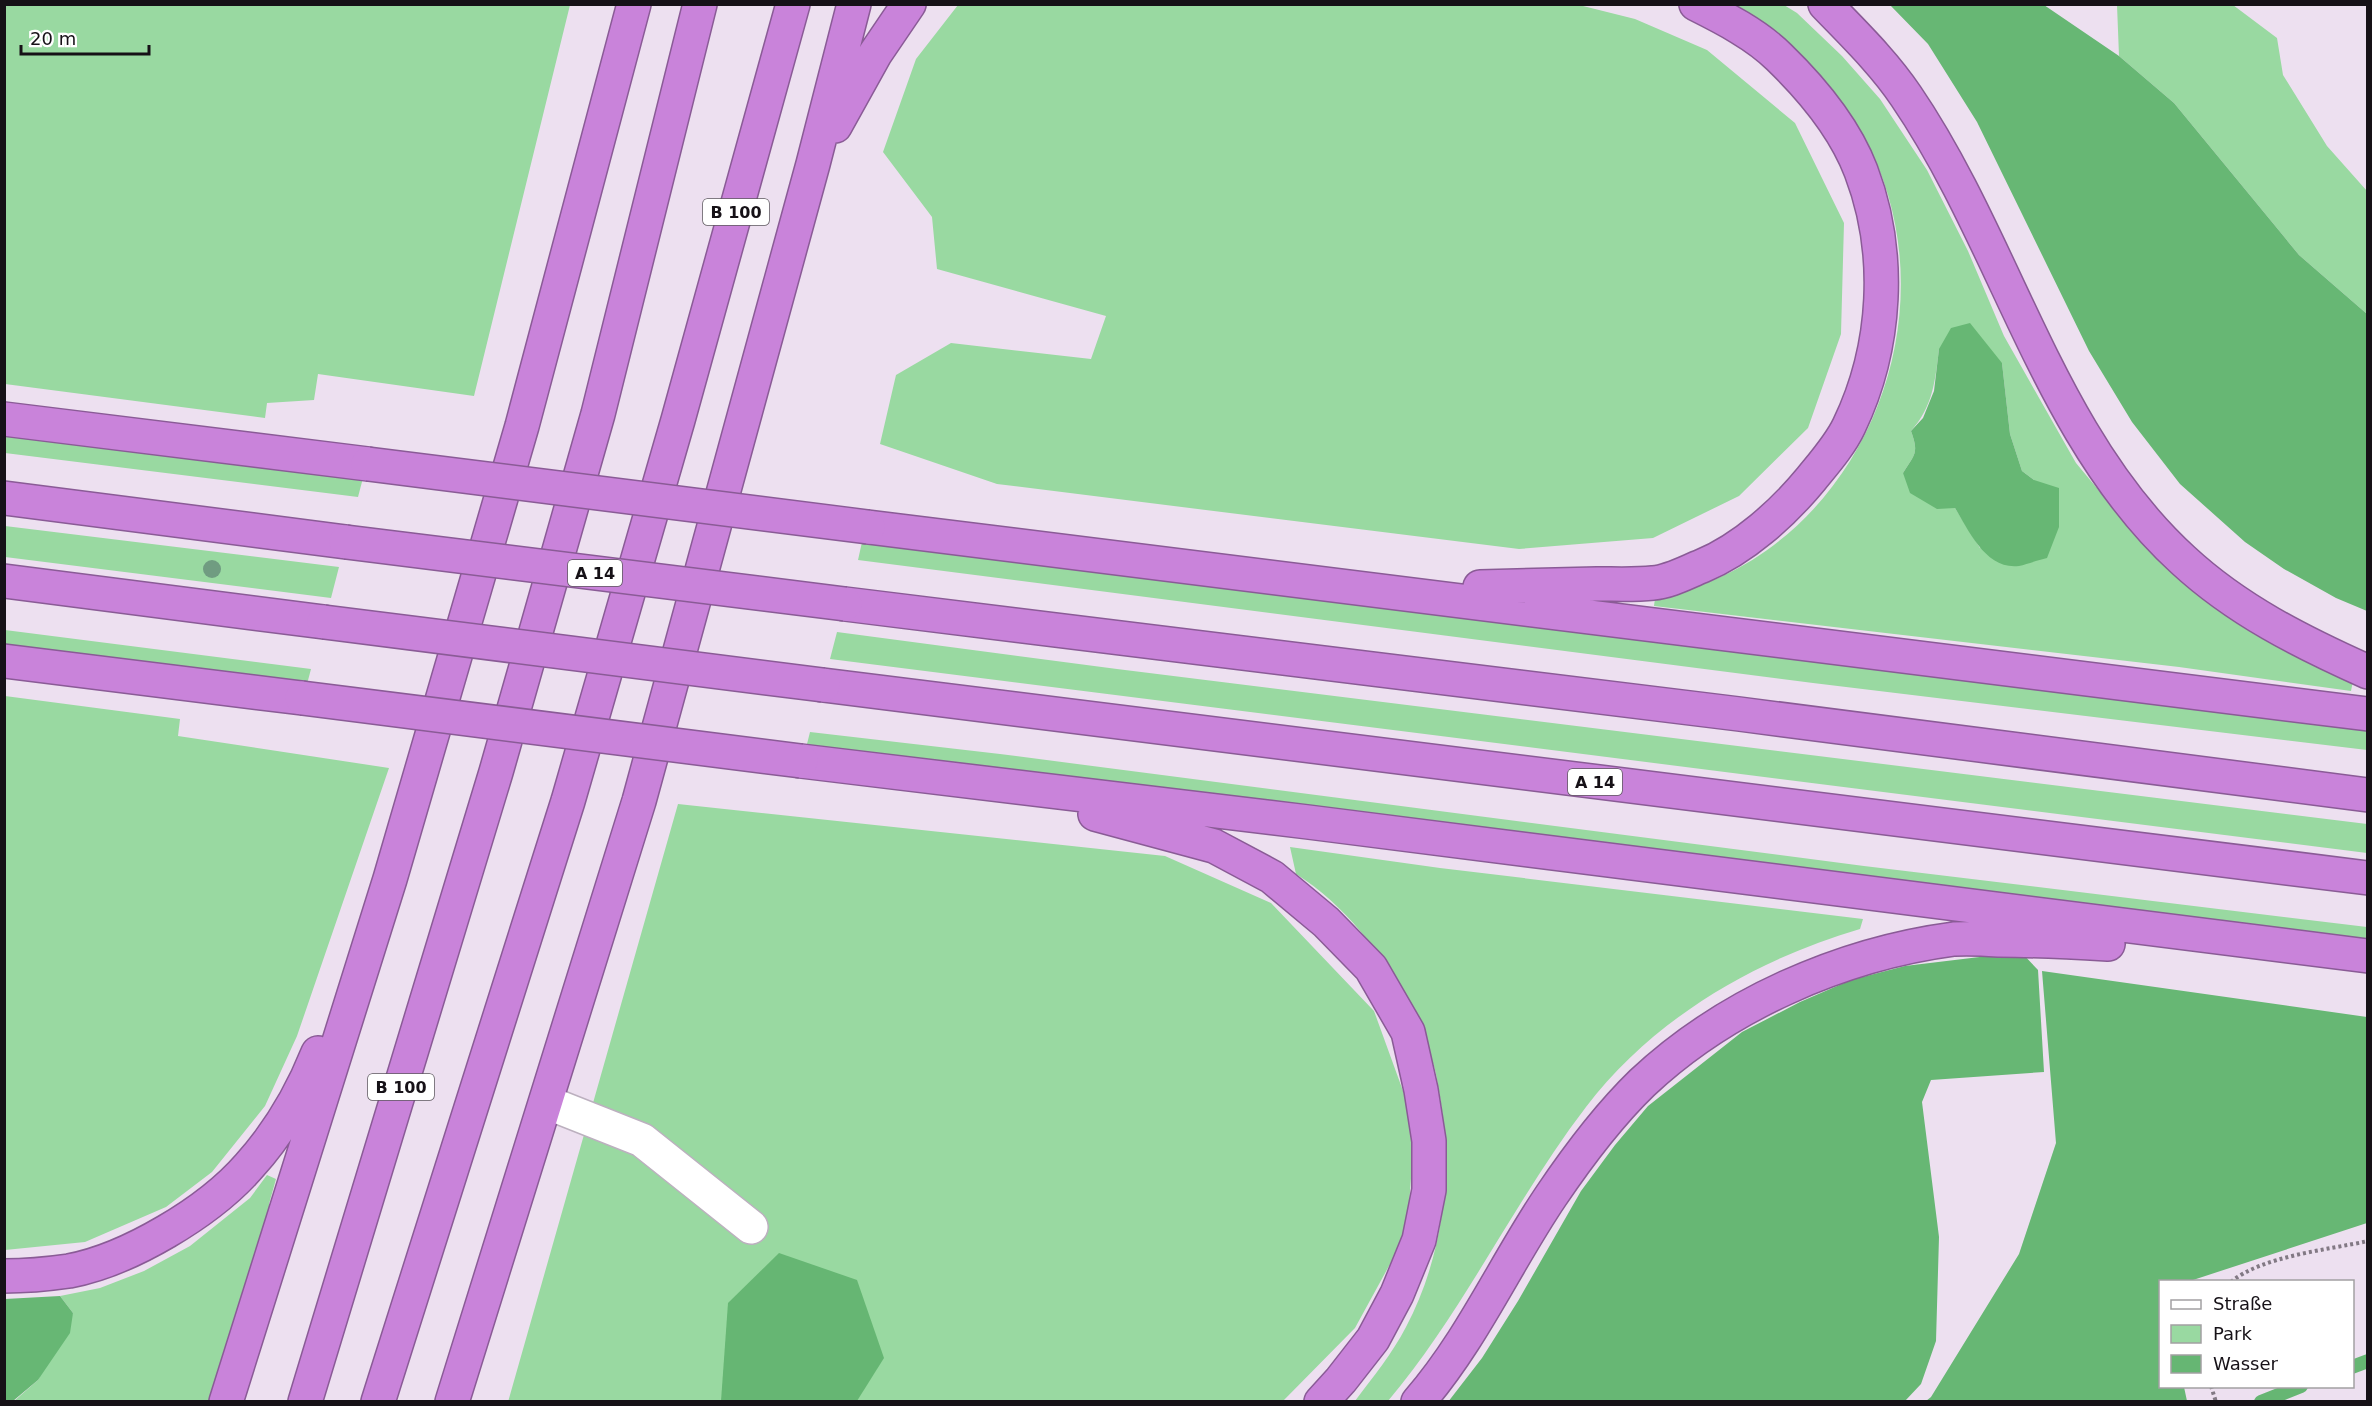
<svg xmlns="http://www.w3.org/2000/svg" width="2372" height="1406" viewBox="0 0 2372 1406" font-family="'DejaVu Sans',sans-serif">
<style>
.green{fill:#99d9a1;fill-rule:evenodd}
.forest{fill:#67b774}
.water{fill:#66b673}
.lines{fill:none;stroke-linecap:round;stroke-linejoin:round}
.stream{stroke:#66b673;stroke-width:14}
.minor-casing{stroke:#bcb0bf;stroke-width:36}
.highway-casing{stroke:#8a5b96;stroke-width:36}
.path{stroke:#827984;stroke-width:4;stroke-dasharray:3 3;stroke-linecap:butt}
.minor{stroke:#fff;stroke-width:33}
.highway{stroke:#c983da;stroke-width:33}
.highway-bridge-casing{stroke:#8a5b96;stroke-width:36;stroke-linecap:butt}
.highway-bridge{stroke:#c983da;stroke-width:33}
.tree{fill:#709c81}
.labels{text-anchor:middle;stroke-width:4.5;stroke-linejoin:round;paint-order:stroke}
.shield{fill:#fff;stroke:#5c585d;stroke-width:1.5}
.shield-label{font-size:16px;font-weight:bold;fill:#161117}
</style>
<rect width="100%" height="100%" fill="#ede0f0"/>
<path class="green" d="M5,4L570,5L474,396L318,374L314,400L267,403L265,418L5,384Z
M958,5H1579L1635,19L1707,50L1795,123L1844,223L1841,334L1808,428L1739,496L1653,538L1519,549L997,484L880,444L896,375L951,343L1091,359L1106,316L937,269L932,217L883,152L916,59Z
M1729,5H1784L1797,13L1842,56L1880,99L1927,170L1968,251L2004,336L2076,463L2150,552L2191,588L2353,681L2351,691L2179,667L1654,606L1655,598C1858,559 1961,315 1864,137C1831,78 1782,44 1729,5ZM1939,349L2002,363L2010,434L2022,471L2034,480L1980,548L1955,508L1903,473C1915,454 1919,453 1911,431C1933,406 1935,382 1939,349Z
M2117,5H2233L2277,38L2283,75L2327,146L2367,191V314L2299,255L2174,103L2119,56Z
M5,433L363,478L358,497L5,453Z
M5,526L339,567L331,598L5,557Z
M862,542C1364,609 1866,664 2367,731V750L1813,683L858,560Z
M5,630L311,669L306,688L5,650Z
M837,632L1117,669L2367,824V853L830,659Z
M5,696L180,719L178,736L389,768L297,1036L265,1106L212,1172L166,1207L85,1242L5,1250Z
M810,732L1000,754L1864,866L2367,927V944L805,752Z
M678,804L1165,856L1271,903L1374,1011L1415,1124L1407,1233L1355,1328L1283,1401L508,1402Z
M1290,847L1440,868L1863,919L1860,929C1755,960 1654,1018 1586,1107C1514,1201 1464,1311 1388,1401H1355C1373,1377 1392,1354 1406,1327C1443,1257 1453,1174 1440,1097C1438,1087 1437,1076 1434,1066C1427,1044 1417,1024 1407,1003C1381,952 1345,905 1296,874Z
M267,1175L276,1179L269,1204L272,1206L210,1401L13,1402L38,1380L73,1313L60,1296L100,1288L144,1271L190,1246L250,1198Z"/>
<path class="forest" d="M1890,5H2044L2119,56L2174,103L2299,255L2367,314V611L2336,598L2284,569L2245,542L2180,484L2132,422L2089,351L1977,122L1928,44Z
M1970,323L2002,363L2010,434L2022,471L2034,480L2059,488V527L2047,558C2038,560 2028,564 2019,566C1986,570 1969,531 1955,508L1937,509L1910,493L1903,473C1915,454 1919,453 1911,431L1923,418L1934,391L1939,349L1951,328Z
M2021,952L2038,970L2044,1072L1931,1080L1922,1102L1939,1237L1936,1341L1921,1384L1905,1401L1448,1402L1482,1358L1518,1301L1581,1191L1615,1145L1648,1106L1742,1032L1800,1002L1851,980L1905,966Z
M2042,971L2367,1017V1223L2190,1281L2160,1282V1386L2184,1387L2187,1401H1926L1931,1397L2019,1254L2056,1143Z
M60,1296L73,1313L70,1333L38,1380L13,1401H5V1299Z"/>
<path class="water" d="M779,1253L857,1280L884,1358L857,1401H721L728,1303Z"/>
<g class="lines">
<path class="stream" d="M2352,1367L2368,1361
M2261,1402L2301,1386"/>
<defs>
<path id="minor" d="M546,1102L642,1140L751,1227"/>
<path id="highway" d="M1825,4C1853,33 1884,63 1906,96C2007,244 2048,437 2183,560C2237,610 2301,642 2368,672
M835,126L875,54L909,4
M4,419L368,464
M4,498L346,542
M868,527L2368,714
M4,581L324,622
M1480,587C1519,586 1558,585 1597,584C1615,584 1635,585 1653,583C1669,582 1687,572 1702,566C1743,549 1783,513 1811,479C1824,463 1840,445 1849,426C1887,347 1892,252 1861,171C1845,129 1811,88 1779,57C1757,35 1724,18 1696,4
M845,604L1739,714L2368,795
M4,661L302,698
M823,685L2368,878
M801,761L1308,822L2368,956
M1095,814L1214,846L1272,877L1326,922L1371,968L1408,1032L1421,1090L1429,1141V1190L1419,1240L1397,1294L1373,1339L1341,1380L1321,1402
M4,1276C26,1276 48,1274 69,1271C128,1260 209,1212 249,1166C278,1134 302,1093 318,1053
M226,1402L390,879L522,426L634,4
M305,1402L496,772L598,414L700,4
M378,1402L568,801L678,420L793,4
M452,1402L639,801L813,164L854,4
M1418,1402C1472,1340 1505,1264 1551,1196C1578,1156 1607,1117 1642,1083C1725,1005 1841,954 1954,939C1969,938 1985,939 1999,940C2036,940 2072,942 2108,944"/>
</defs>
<use href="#minor" class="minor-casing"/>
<use href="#highway" class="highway-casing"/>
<path class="path" d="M2231,1282C2262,1256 2327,1250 2368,1241
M2211,1386L2216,1402"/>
<use href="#minor" class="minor"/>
<use href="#highway" class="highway"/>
<defs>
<path id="highway-bridge" d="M368,464L868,527
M346,542L845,604
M324,622L823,685
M302,698L801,761"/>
</defs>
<use href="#highway-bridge" class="highway-bridge-casing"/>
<use href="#highway-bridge" class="highway-bridge"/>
</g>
<circle class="tree" cx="212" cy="569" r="9"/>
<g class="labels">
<g class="shield">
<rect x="703" y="199" width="66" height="26" rx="4.5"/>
<rect x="568" y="560" width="54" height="26" rx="4.5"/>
<rect x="1568" y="769" width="54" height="26" rx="4.5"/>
<rect x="368" y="1074" width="66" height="26" rx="4.5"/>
</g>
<g class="shield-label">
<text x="736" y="218">B 100</text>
<text x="595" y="579">A 14</text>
<text x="1595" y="788">A 14</text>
<text x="401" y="1093">B 100</text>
</g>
</g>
<rect width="2372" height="1406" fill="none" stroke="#161117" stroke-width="12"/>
<rect x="2159" y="1280" width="195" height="108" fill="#ffffff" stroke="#a2a0a2" stroke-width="1.5"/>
<rect x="2171" y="1300" width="30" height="9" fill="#ffffff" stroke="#a2a0a2" stroke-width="1.5"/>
<text x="2213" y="1310" font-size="18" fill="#161117">Straße</text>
<rect x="2171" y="1325" width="30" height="18" fill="#99d9a1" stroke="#a2a0a2" stroke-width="1.5"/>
<text x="2213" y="1340" font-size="18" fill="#161117">Park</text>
<rect x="2171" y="1355" width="30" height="18" fill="#66b673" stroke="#a2a0a2" stroke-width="1.5"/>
<text x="2213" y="1370" font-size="18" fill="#161117">Wasser</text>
<path d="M21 45v9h128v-9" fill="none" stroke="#161117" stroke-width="3"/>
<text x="30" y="45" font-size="18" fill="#161117" stroke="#ffffff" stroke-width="4.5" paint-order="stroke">20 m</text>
</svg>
